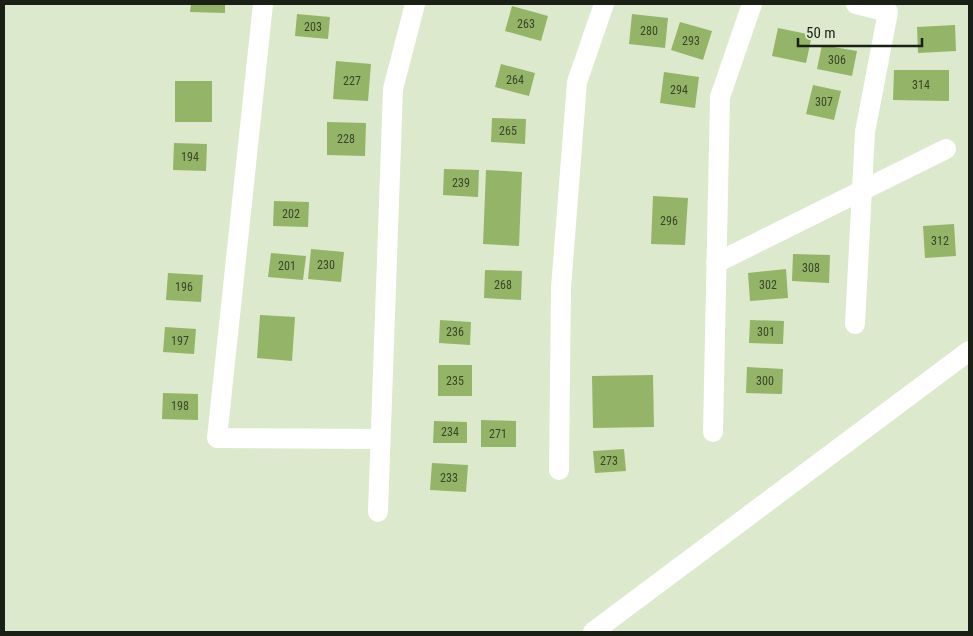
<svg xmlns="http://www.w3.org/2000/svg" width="973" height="636" viewBox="0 0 973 636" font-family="'Roboto Condensed',sans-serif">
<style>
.building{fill:#94b467}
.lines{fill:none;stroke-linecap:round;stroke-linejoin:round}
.minor{stroke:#fff;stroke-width:20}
.labels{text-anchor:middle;stroke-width:4;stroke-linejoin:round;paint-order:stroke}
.number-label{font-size:12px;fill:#39452a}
</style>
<rect width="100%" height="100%" fill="#dce9cc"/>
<path class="building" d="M191,4H225V13L190,12Z
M512,6L548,16L541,41L505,31Z
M297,14L330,17L328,39L295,36Z
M632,14L668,18L665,48L629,44Z
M680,22L712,31L703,60L671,50Z
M955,25L956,51L918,53L917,27Z
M778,28L812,35L806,63L772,56Z
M822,45L857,51L852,76L817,69Z
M336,61L371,64L368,101L333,99Z
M501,64L535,73L529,96L495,87Z
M894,70H949V101L893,100Z
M664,72L699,77L695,108L660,103Z
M175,81H212V122H175Z
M813,85L841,91L834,120L806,114Z
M492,118L526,119L525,144L491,142Z
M327,122L366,123L365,156L327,155Z
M174,143L207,144L206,171L173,170Z
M444,169L479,170L478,197L443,195Z
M486,170L522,172L519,246L483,244Z
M653,196L688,198L685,245L651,244Z
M274,201L309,202L308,227L273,226Z
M954,224L956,256L925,258L923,226Z
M311,249L344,252L341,282L308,279Z
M271,253L306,256L303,280L268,277Z
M793,254L830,255L829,283L792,281Z
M786,269L788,298L750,301L748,273Z
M485,270L522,271L521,300L484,298Z
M168,273L203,275L201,302L166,300Z
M260,315L295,317L292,361L257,358Z
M440,320L471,322L470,345L439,343Z
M750,320L784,321L783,344L749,343Z
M165,327L196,329L194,354L163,352Z
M438,365H472V396H438Z
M747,367L783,369L782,394L746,393Z
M653,375L654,427L593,428L592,376Z
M163,393L198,394V420L162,419Z
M481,420L516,421V447H481Z
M434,421L467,422V443H433Z
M624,449L626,471L595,473L593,451Z
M432,463L468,465L466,492L430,490Z"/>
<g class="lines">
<path class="minor" d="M263,4L217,438L380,439
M716,263L946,149
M855,324L865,132L888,12L856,4
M713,432L720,97L752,4
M559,470L561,288L577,82L604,4
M378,512L393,89L415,4
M593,632L969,351"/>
</g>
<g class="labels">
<g class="number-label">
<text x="526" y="28">263</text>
<text x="313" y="31">203</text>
<text x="649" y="35">280</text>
<text x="691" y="45">293</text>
<text x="837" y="64">306</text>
<text x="515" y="84">264</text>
<text x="352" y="85">227</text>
<text x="921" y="89">314</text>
<text x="679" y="94">294</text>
<text x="824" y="106">307</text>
<text x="508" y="135">265</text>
<text x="346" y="143">228</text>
<text x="190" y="161">194</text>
<text x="461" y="187">239</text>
<text x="291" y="218">202</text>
<text x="669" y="225">296</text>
<text x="940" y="245">312</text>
<text x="326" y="269">230</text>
<text x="287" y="270">201</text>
<text x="811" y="272">308</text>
<text x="503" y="289">268</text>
<text x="768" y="289">302</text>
<text x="184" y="291">196</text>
<text x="455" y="336">236</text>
<text x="766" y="336">301</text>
<text x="180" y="345">197</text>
<text x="455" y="385">235</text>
<text x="765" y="385">300</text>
<text x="180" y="410">198</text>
<text x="450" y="436">234</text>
<text x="498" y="438">271</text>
<text x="609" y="465">273</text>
<text x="449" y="482">233</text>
</g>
</g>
<rect width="973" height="636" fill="none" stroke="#1b2016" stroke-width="10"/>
<path d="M798 38v8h124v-8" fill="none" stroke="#1b2016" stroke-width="2.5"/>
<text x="806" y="38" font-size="15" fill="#1b2016" stroke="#dce9cc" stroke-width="4" paint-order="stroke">50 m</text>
</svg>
